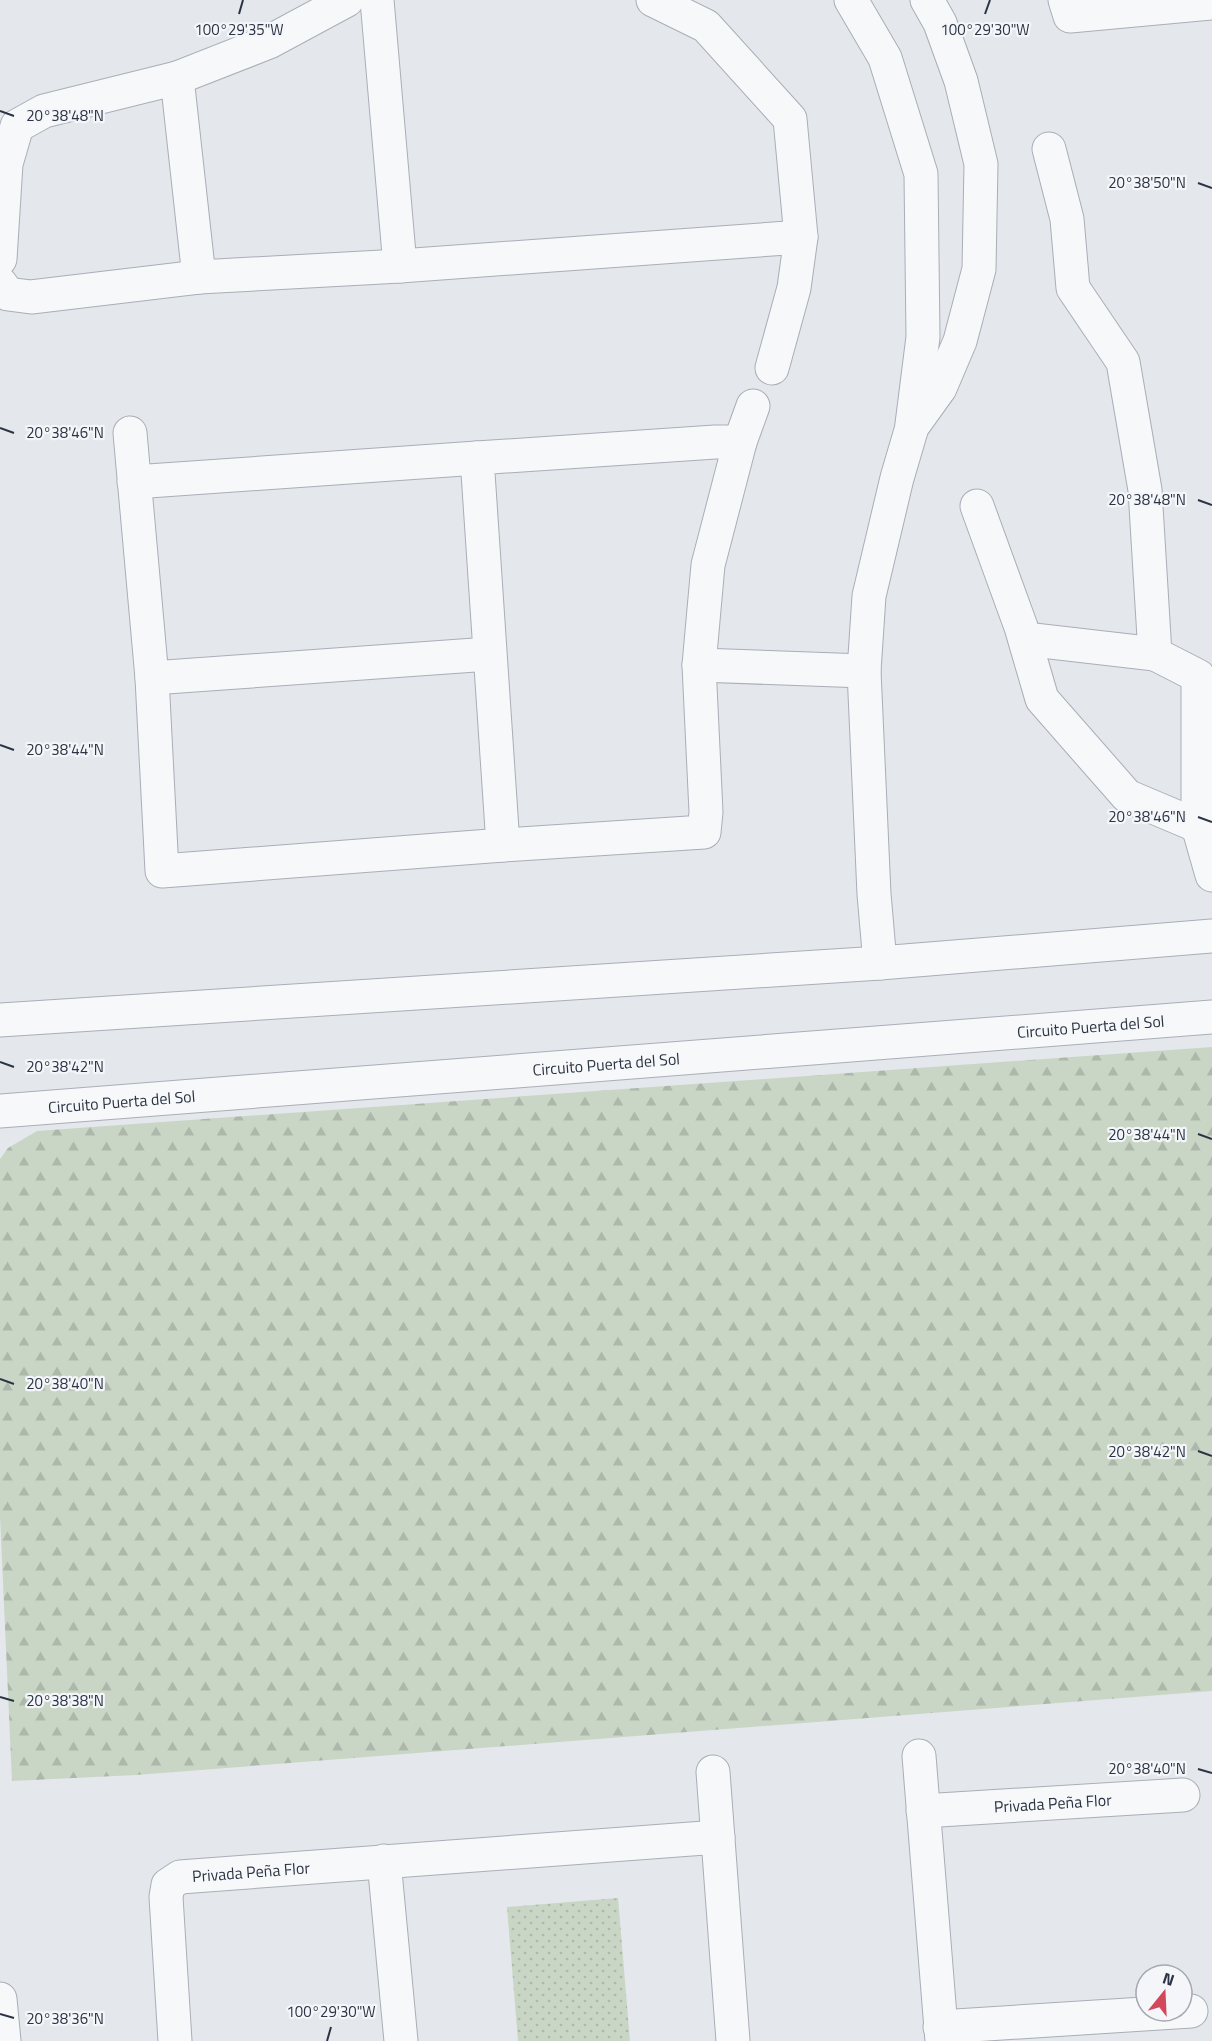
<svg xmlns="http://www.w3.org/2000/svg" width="1212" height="2041" viewBox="0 0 1212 2041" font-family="'Titillium Web',sans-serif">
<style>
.forest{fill:url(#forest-firs)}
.park{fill:url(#park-dots)}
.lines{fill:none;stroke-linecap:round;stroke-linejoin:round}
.minor-casing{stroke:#a9aeb7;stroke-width:35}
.minor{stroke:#f7f8fa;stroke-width:33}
.ticks{fill:none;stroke:#2b3445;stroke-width:2}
.labels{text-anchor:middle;stroke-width:4.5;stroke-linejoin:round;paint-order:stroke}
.street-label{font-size:16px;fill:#2b3445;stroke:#f4f6f9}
.ticks-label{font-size:15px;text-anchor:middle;fill:#2b3445;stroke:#f4f6f9;stroke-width:4.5;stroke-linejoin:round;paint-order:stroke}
</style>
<defs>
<pattern id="forest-firs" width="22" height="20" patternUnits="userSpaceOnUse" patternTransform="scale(1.5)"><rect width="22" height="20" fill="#c9d6c5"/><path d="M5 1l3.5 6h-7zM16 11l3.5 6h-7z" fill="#adb8ab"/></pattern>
<pattern id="park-dots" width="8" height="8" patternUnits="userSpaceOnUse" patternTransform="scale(1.5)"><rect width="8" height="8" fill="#c9d6c5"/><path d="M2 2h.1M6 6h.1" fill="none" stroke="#adb8ab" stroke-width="1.8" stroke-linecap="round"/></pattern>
</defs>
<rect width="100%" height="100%" fill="#e4e7ec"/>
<path class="forest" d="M1212,1047V1691L136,1775L12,1781L0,1516V1159L8,1148L37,1131Z"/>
<path class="park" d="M618,1898L630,2041H518L507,1907Z"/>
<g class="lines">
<defs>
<g id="minor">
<path d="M377,0L400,266"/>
<path d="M653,0L706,26L790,119L801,237L794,288L772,368"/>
<path d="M851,0L885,58L921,174L923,337L912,424"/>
<path d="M1065,0L1070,16L1212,3"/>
<path d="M177,78L199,277"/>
<path d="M1049,149L1067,219L1073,288L1123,362L1145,490L1155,654L1198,676V826L1212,875"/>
<path d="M0,259L6,164L17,126L44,111L177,78L269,42L347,0"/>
<path d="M0,283L8,294L31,297L199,277L400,266L801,237"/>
<path d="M130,433L152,678L162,871L503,845"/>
<path d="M715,442H740L708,565L699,665L706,812L704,832L503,845L477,458Z"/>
<path d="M740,442L753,406"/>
<path d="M134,482L477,458"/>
<path d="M977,506L1021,627L1042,699L1127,796L1198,826"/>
<path d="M1025,639L1155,654"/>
<path d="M699,665L864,671"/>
<path d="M152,678L489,654"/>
<path d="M880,963L874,894L864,671L869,596L897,478L912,427L940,388L960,341L979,269L981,164L961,81L940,23L927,0"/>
<path d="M0,1020L880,963L1212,936"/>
<path id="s1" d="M0,1111L1212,1017"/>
<path d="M919,1756L942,2041"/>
<path d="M713,1772L733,2041"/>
<path id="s2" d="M923,1811L1183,1795"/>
<path d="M384,1861L401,2041"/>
<path d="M0,1999L4,2041"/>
<path d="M940,2027L1191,2011"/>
<path id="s3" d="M175,2041L166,1897L168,1885L180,1877L718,1837"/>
</g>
</defs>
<use href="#minor" class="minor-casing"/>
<use href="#minor" class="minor"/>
</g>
<path class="ticks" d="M239,14L243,0M985,14L990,0M0,111L14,116M1198,183L1212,188M0,428L14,433M1198,500L1212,505M0,745L14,750M1198,817L1212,822M0,1062L14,1067M1198,1134L1212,1139M0,1379L14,1384M1198,1451L1212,1456M0,1697L14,1701M1198,1769L1212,1773M0,2014L14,2018M327,2041L331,2027"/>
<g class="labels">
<g class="street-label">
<text dy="6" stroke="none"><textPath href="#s1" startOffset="1094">Circuito Puerta del Sol</textPath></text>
<text dy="6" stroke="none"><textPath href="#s1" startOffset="608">Circuito Puerta del Sol</textPath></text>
<text dy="6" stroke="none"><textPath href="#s1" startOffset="122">Circuito Puerta del Sol</textPath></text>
<text dy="6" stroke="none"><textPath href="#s2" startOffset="130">Privada Peña Flor</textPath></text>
<text dy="6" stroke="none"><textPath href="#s3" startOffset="242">Privada Peña Flor</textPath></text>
</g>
</g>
<g class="ticks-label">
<text x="239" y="35">100°29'35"W</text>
<text x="985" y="35">100°29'30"W</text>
<text x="65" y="121">20°38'48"N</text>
<text x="1147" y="188">20°38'50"N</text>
<text x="65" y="438">20°38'46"N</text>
<text x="1147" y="505">20°38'48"N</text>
<text x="65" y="755">20°38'44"N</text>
<text x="1147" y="822">20°38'46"N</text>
<text x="65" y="1072">20°38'42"N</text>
<text x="1147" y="1140">20°38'44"N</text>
<text x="65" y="1389">20°38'40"N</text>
<text x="1147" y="1457">20°38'42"N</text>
<text x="65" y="1706">20°38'38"N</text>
<text x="1147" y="1774">20°38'40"N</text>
<text x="331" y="2017">100°29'30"W</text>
<text x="65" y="2024">20°38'36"N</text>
</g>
<g transform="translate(1164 1993) rotate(18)"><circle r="28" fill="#f4f6f9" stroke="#a4a8b1" stroke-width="1.5"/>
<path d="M0-4.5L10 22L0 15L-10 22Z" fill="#d1495b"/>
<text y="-9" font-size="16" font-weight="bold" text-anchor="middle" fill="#2b3445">N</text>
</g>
</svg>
